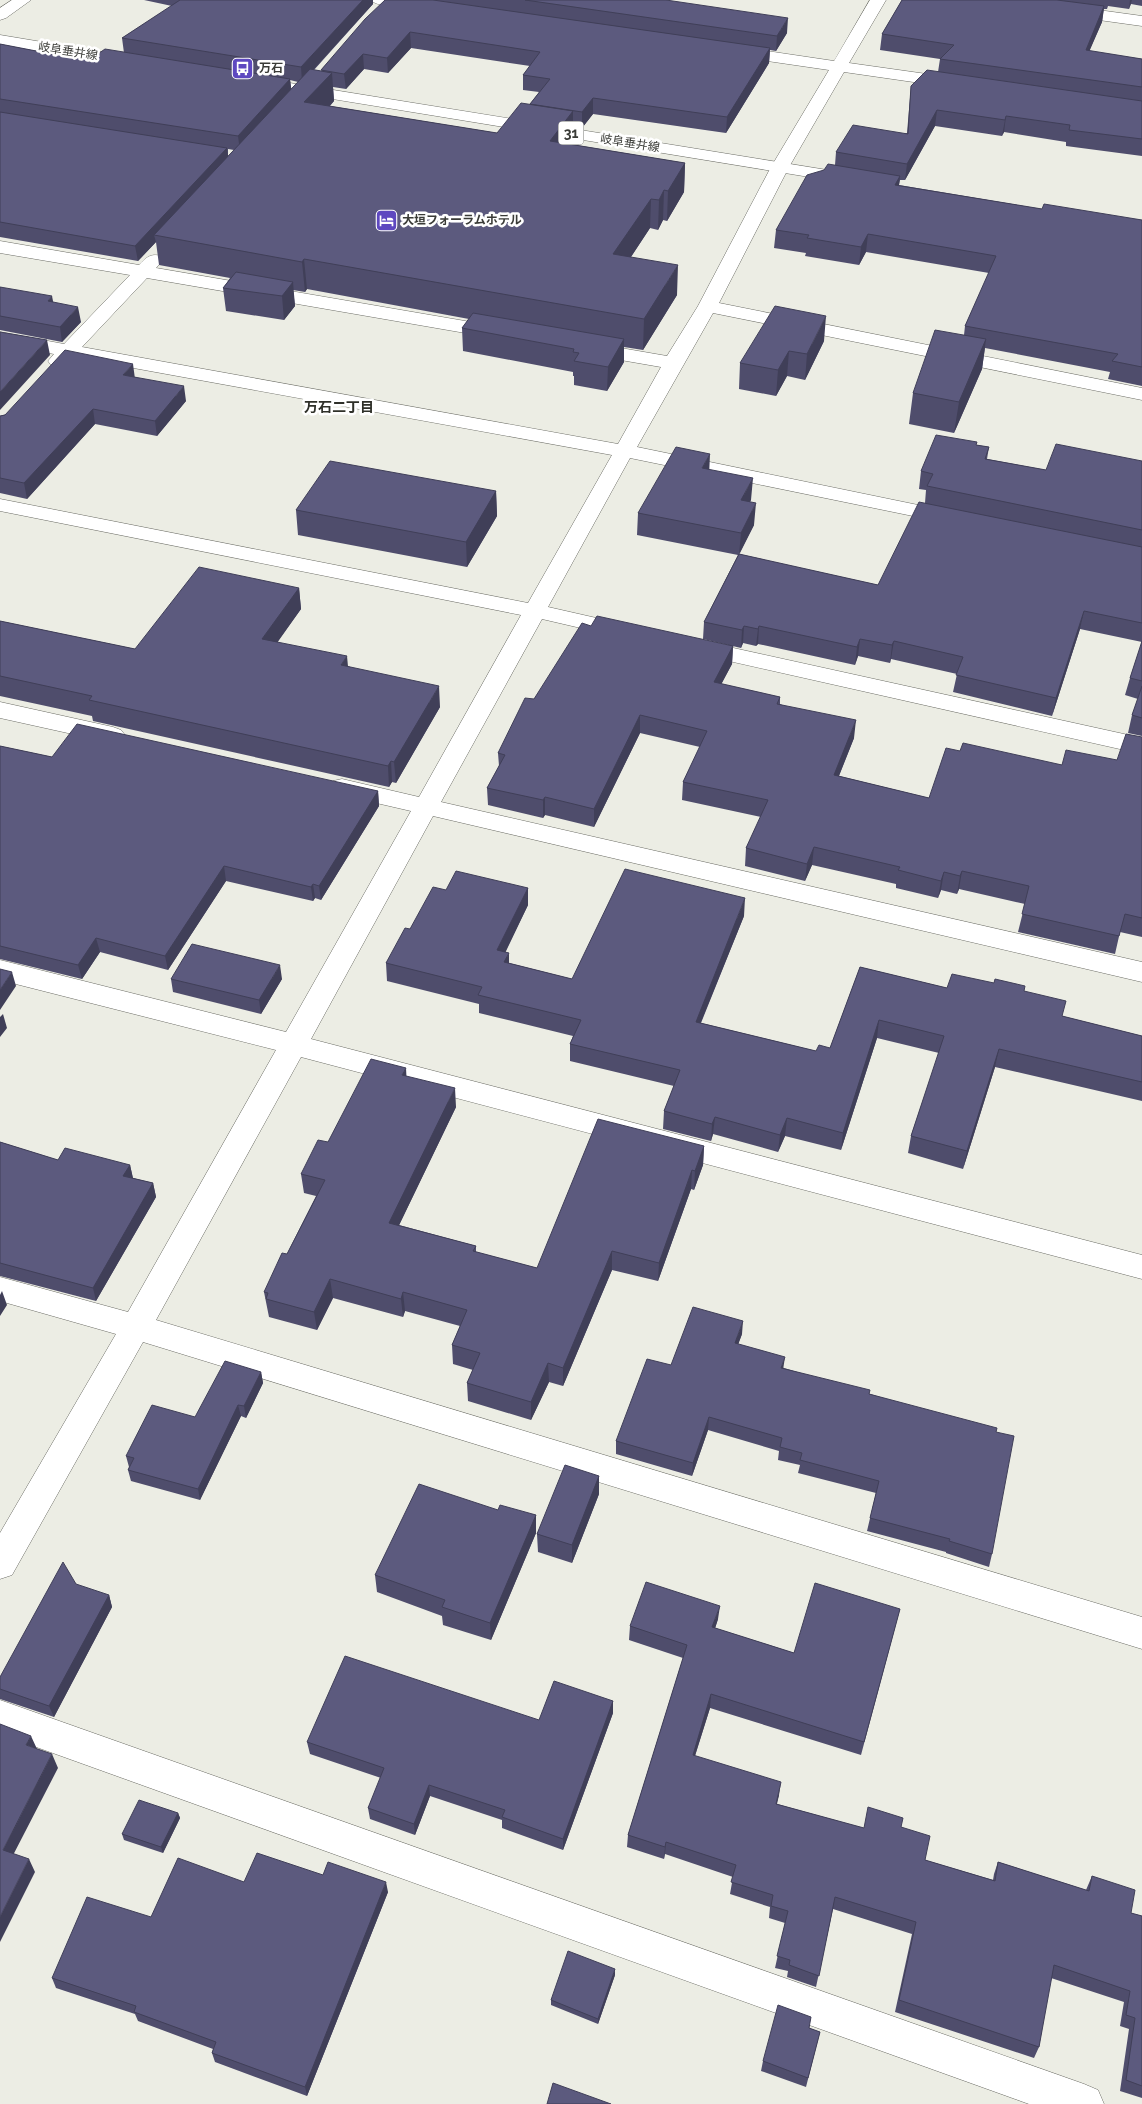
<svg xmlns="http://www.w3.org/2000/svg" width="1142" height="2104" viewBox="0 0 1142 2104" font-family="Raleway,'Noto Sans JP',sans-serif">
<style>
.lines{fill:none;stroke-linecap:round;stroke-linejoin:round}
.minor-casing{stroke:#6c6d66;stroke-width:1}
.major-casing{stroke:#6c6d66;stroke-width:1}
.minor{fill:#fff;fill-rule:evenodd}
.major{fill:#fff;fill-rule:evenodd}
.wall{fill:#4f4d6c;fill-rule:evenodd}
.shaded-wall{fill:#403f58}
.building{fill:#5c5a7e;stroke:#403f58}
.labels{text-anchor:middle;stroke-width:5;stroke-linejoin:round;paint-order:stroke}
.far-street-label{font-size:12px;fill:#3a3b37;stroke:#fff}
.far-poi-label{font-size:12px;font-weight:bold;fill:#3a3b37;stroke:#fff;text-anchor:start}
.shield{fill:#fff;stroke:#757673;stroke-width:1}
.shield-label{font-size:14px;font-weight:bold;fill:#3a3b37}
.far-neighbourhood-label{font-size:14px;font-weight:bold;fill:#2f3029;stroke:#fff}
</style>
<rect width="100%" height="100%" fill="#ecede4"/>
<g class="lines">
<defs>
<path id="minor" d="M12,0H31L6,18L0,20V8Z
M370,0H411L427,3L429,6C423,13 376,7 370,0Z
M870,0H886L849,63L955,78L961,80L963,83L961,86L955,88L844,72L789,167L719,303L1142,388V400L713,313L637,447L952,512L960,513L963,518L960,523L952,524L630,458L548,607L636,627L639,632L636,637L628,639L542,619L441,802L1142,962V982L433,816L311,1039L1142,1255V1279L301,1057L156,1320L1142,1617V1649L143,1342L12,1575L0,1579V1533L116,1334L0,1301V1277L128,1312L276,1050L0,980V960L286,1032L411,811L333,793L330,787L333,781L342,779L419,797L521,615L0,511V499L528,603L612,455L73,357L65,365H51L48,361L54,354L0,344V332L64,344L130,275L0,253V241L139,265C146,258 150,253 161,256L163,260L156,268L500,327L507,329L510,333L507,337L500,339L147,278L82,347L618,444L661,367L586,354L579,352L576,348L579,344L586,342L667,356L698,306L771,167L829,70L733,56L725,51L733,46L834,61Z
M983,0H1025L1142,16V26L991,5Z
M697,640L1142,738V754L689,652L686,647L689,642Z
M0,702L113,727L121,730L125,735L121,740L113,743L0,718Z
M0,1700L1084,2084L1098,2090L1104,2104H1029L0,1734Z"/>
<path id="major" d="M0,35L132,57L140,62L132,67L0,45Z
M253,77L852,174L858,175L861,179L858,183L852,184L247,85L245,82L247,79Z"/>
</defs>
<use href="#minor" class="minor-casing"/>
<use href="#major" class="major-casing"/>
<use href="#minor" class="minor"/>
<use href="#major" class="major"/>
</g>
<path class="wall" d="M144,0H373V4L314,70L322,71L321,70L385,0H666L787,33L776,51L770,50L769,63L726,133L593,114L582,128L573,126V140L570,144L685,163L684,192L667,221L663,220L658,230L650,228L631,257L677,295L643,350L624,347V362L607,391L574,385V376H573V372L463,351L462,328L469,319L307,289L305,292L293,290L295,306L284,320L226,311L223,288L230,278L159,265L156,242L138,261L0,237V44L57,55L95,56L124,53L122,38L172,6ZM411,48L530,66L523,75V90L539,92L530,104L497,133L330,106L334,101L333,87L346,89L364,69L388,73ZM290,80L298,82L291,89ZM228,149L234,150L228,156Z
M902,0H1142V6L1131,4L1129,9L1108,6L1107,9H1104L1102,22L1089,51L1142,59V156L1066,146V142L1004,132L1002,136L935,126L905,180H900L899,185L1042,209L1142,220V386L1108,379L1110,372L985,348L982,369L954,433L909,424L913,393L964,335L965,326L989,273L866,252L859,265L805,256L806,253L774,248L776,230L824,170L835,165L836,152L907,133L911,86L938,72L940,59L880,50L882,34Z
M0,287L53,302L81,322L62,342L0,330Z
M824,341L805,380L787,376L776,396L739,389L740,363Z
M135,377L186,401L157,436L95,424L27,499L0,493V416Z
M977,445L989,447L987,459L1046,470L1142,461V736L1128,733L1132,715L1138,699L1125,695L1130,678L1142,642L1080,629L1052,716L953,692L957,674L891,659L890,663L858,656L855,665L758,644L756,646L743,643L741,648L703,639L704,622L738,555L637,535L638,513L709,470L751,500L750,501L754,525L739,554L878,585L925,503L926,490L919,489L921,471Z
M496,491L497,516L467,567L298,535L296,510Z
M299,588L301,609L277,642L348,666L440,707L396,783L392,782L389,787L93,721L92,716L0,696V621L135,649Z
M591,626L733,646L732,664L721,684L780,697V704L854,738L839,776L929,798L960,751L1062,765L1117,760L1142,737V937L1120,932L1115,954L1018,932L1025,904L959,889L957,894L941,890L938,898L896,888V884L812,865L805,881L745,866L746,848L761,817L682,800L683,782L700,747L640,733L594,827L545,815L543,818L488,805L487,788L499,766L498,753L534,699Z
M0,746L52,757L378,791L379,806L321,900L315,898L313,901L226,881L168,970L100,952L82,979L0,959Z
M528,888V905L505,952L509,963L572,979L744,916L701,1023L816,1051L830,1048L860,967L947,988L1024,991L1062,1016L1142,1036V1101L995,1067L963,1169L908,1153L911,1136L939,1053L877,1038L841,1150L785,1136L778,1152L713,1134L711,1141L663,1129L664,1111L674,1086L570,1061V1044L573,1036L479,1013V1004L387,981L386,963L410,929L446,890Z
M171,979H282L261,1014L173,992Z
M406,1076L456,1107L399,1225L476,1246V1252L537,1268L704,1146L703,1165L694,1190L691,1189L658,1281L612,1270L563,1386L549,1382L531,1420L468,1401L467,1383L473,1370L453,1364L452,1345L460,1326L405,1311L403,1317L333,1298L317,1330L269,1317L264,1292L287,1254L316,1196L304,1193L301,1174L328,1142Z
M0,1142L58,1160L130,1165L133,1178L153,1183L156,1197L96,1301L0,1276Z
M742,1334L738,1344L784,1368L996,1432L992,1554L989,1567L946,1553V1552L867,1531L876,1493L798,1473L800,1465L778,1460L779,1451L708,1430L692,1476L616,1454V1441L671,1365Z
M261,1372L263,1383L246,1418L241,1416L200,1500L131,1481L128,1470L129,1467L126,1456L195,1417Z
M599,1476V1494L572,1563L538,1552L537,1534Z
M498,1510L536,1515V1533L491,1640L443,1625L442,1616L377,1592L375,1575Z
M109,1595L112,1607L54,1717L0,1699V1677Z
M900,1609L861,1755L710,1708L695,1756L779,1795L777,1804L863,1828L901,1827L925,1860L993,1880L994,1874L998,1862L1086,1890L1092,1876L1131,1913L1142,1916V2098L1120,2091L1129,2029L1120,2026L1124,2002L1051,1978L1039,2047L1034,2058L895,2012L912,1934L833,1909L816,1987L787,1977L788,1971L775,1968L785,1923L769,1918L770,1907L730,1894L733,1877L665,1854L664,1859L627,1847L628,1835L683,1658L629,1640L630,1626L718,1619L715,1628L794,1653Z
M613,1701V1713L563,1850L502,1828V1820L430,1796L415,1835L370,1819L368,1808L381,1778L310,1754L307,1742L539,1720Z
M178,1813L180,1818L163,1853L124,1840L122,1834Z
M323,1875L388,1892L307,2096L215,2062L212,2053L213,2049L138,2021L135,2014L56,1988L52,1978L151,1917L244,1882Z
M615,1975L598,2024L551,2005V2000Z
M809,2028L820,2032L806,2087L761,2071L763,2061Z"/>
<path class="shaded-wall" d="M363,0H373V4L302,82L301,67Z
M1130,0H1132L1129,9Z
M1104,6L1102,22L1083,66L1086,50Z
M788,18L787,33L776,51L777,36Z
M410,32L411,48L388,73L387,58Z
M770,48L769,63L726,133L727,117Z
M363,54L364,69L346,89L344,74Z
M332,73L334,101L307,130L304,102Z
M290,79L292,94L240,151L238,136Z
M593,98V114L582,128V112Z
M937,110L935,126L905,180L907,164Z
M573,111V140L550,171V141Z
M1006,116L1004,132L1002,136L1005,120Z
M227,148L229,163L154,235L156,242L138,261L135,246Z
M685,163L684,192L667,221L668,191Z
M900,176L898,193L895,185Z
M664,190L663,220L658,230L659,200Z
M651,199L650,228L613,284V254Z
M868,234L866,252L859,265L861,247Z
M304,259L307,289L305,292L302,262Z
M678,265L677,295L643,350L644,319Z
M293,282L295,306L284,320L282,296Z
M52,296L55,311L48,301Z
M78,307L81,322L62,342L60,327Z
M826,316L824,341L805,380L807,354Z
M624,339V362L607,391L608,367Z
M986,339L982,369L954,433L959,402Z
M47,340L50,355L0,410V392Z
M789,351L787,376L776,396L778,370Z
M133,364L135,379L123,375Z
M184,386L186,401L157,436L155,421Z
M93,409L95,424L27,499L24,483Z
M710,454L709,476L702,468Z
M753,478L751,500L740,522L741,500Z
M496,491L497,516L467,567L466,542Z
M756,503L754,525L739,555L741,533Z
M299,588L301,609L265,660L262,639Z
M1084,611L1080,629L1052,716L1056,698Z
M744,626L743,643L741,648L742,630Z
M759,626L758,644L756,646L758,629Z
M860,639L858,656L855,665L857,647Z
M894,641L891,659L890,663L892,645Z
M733,646L732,664L713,700L714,682Z
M347,656L349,677L341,665Z
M439,686L440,707L396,783L394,762Z
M640,715V733L594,827V809Z
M856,720L854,738L832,793L834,775Z
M391,761L392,782L389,787L388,766Z
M378,791L379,806L321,900L319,886Z
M545,797V815L543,818V800Z
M814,847L812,865L805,881L807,864Z
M224,866L226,881L168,970L165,956Z
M962,871L959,889L957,894L960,876Z
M944,872L941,890L938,898L941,881Z
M313,884L315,898L313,901L311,887Z
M528,888V905L498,968L497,950Z
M745,898L744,916L694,1039L696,1022Z
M96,938L100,952L82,979L78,965Z
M509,953V971L504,962Z
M280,965L282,979L261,1014L259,1000Z
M12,972L16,986L0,1010V990Z
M3,1014L7,1028L0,1037V1017Z
M879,1020L877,1038L841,1150L843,1133Z
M999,1049L995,1067L963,1169L967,1151Z
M406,1068L407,1087L402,1075Z
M455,1088L456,1107L391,1242L389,1223Z
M715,1117L713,1134L711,1141L712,1124Z
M787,1118L785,1136L778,1152L780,1135Z
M704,1146L703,1165L694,1190L695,1171Z
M130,1165L133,1179L123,1176Z
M692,1170L691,1189L658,1281L659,1263Z
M153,1183L156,1197L96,1301L93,1288Z
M612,1251V1270L563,1386V1368Z
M330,1279L333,1298L317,1330L314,1312Z
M2,1291L7,1305L0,1316V1295Z
M403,1292L405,1311L403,1317L401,1299Z
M743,1321L742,1334L734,1356L735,1343Z
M785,1357L783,1370L781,1368Z
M548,1363L549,1382L531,1420V1402Z
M261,1372L263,1383L246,1418L244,1406Z
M238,1405L241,1416L200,1500L198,1489Z
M709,1417L708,1430L692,1476L693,1463Z
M599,1476V1494L572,1563V1545Z
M536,1515V1533L491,1640L490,1623Z
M109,1595L112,1607L54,1717L49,1706Z
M720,1606L718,1619L711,1641L712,1627Z
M711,1694L710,1708L691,1768L693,1755Z
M613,1701V1713L563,1850V1839Z
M31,1736L37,1749L26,1745Z
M52,1754L58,1768L9,1863L3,1850Z
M781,1782L779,1795L773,1816L776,1804Z
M429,1785L430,1796L415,1835L414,1824Z
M178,1813L180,1818L163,1853L161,1847Z
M666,1842L665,1854L664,1859L665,1847Z
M29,1859L35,1872L0,1942V1917Z
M386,1882L388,1892L307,2096L305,2087Z
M615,1969V1975L598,2024V2019Z"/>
<path class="building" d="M180,0H363L301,67L122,38Z
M385,0H433L770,48L727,117L593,98L582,112L530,104L550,79L523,75L540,52L410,32L387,58L363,54L344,74L321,70L365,19Z
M525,0H666L788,18L777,36Z
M902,0H1057L1104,6L1086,50L1142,59V87L940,59L954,45L882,34Z
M0,44L57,55L70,52L95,56L105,49L290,79L238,136L0,99Z
M310,69L332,73L304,102L497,133L521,103L573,111L550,141L685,163L668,191L664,190L659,200L651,199L613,254L678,265L644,319L304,259L302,262L154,235Z
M927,70L1142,101V139L1069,130L1070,125L1006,116L1005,120L937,110L907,164L836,152L853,125L908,134L911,86Z
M0,112L227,148L135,246L0,222Z
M828,164L900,176L895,185L1042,209L1044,204L1142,220V367L1112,361L1118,354L965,326L996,256L868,234L861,247L807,238L809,235L776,230L807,175L824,170Z
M236,272L293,282L282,296L223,288Z
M0,287L52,296L48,301L78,307L60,327L0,316Z
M775,306L826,316L807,354L789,351L778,370L740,363Z
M473,313L624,339L608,367L574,361L579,353L573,352L574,349L462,328Z
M935,330L986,339L959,402L913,393Z
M0,332L47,340L0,392Z
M65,350L133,364L123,375L184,386L155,421L93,409L24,483L0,478V416L5,415Z
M936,435L977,442L976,445L989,447L985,459L1046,470L1056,444L1142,461V530L927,486L933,474L921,471Z
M676,447L710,454L702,468L753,478L741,500L756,503L741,533L638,513Z
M330,461L496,491L466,542L296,510Z
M919,502L1142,547V623L1084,611L1056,698L956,675L963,657L894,641L892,645L860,639L857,647L759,626L758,629L744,626L742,630L704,622L739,554L878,585Z
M199,567L299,588L262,639L347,656L341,665L439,686L394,762L391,761L388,766L89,700L92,696L0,676V621L135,649Z
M597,616L733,646L714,682L780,697L777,704L856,720L834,775L929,798L946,748L960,751L963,743L1062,765L1066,750L1117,760L1126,734L1142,737V918L1125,914L1119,936L1022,914L1029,886L962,871L960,876L944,872L941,881L898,870L900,867L814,847L807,864L746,848L768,800L683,782L707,731L640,715L594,809L545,797L543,800L487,788L505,755L498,753L525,698L534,699L582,623L591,626Z
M1142,641V681L1130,678Z
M1142,686V718L1132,715Z
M77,724L378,791L319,886L313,884L311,887L224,866L165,956L96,938L78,965L0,946V746L52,757Z
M625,869L745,898L696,1022L816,1051L819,1045L830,1048L860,967L947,988L952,974L994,983L995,979L1025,986L1024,991L1066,1001L1062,1016L1142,1036V1082L999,1049L967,1151L911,1136L944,1036L879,1020L843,1133L787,1118L780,1135L715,1117L712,1124L664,1111L680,1070L570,1044L581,1020L478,995L482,987L386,963L405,928L410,929L433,887L446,890L456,871L528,888L497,950L509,953L504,962L572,979Z
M192,944L280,965L259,1000L171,979Z
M0,969L12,972L0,990Z
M371,1059L406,1068L402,1075L455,1088L389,1223L476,1246L473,1251L537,1268L598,1119L704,1146L695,1171L692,1170L659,1263L612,1251L563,1368L548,1363L531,1402L467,1383L480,1353L452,1345L467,1310L403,1292L401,1299L330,1279L314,1312L266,1299L268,1293L264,1292L282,1253L287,1254L325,1180L301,1174L318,1140L328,1142Z
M0,1142L58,1160L65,1148L130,1165L123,1176L153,1183L93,1288L0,1263Z
M693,1307L743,1321L735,1343L785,1357L781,1368L870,1390L869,1394L997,1428L996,1432L1014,1436L992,1554L949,1541L950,1539L870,1518L879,1481L800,1460L802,1453L780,1447L782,1438L709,1417L693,1463L616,1441L647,1359L671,1365Z
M225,1361L261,1372L244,1406L238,1405L198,1489L128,1470L134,1458L126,1456L152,1405L195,1417Z
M565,1465L599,1476L572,1545L537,1534Z
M419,1484L498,1510L500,1505L536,1515L490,1623L442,1607L445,1600L375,1575Z
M63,1562L76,1584L109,1595L49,1706L0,1689V1677Z
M646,1582L720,1606L712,1627L794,1653L815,1583L900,1609L864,1742L711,1694L693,1755L781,1782L776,1804L864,1828L868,1807L903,1818L901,1827L930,1836L925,1860L995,1881L998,1862L1089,1891L1092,1876L1135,1890L1131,1913L1142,1916V2086L1126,2080L1135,2018L1126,2015L1130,1991L1054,1965L1039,2047L899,2000L916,1922L835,1897L819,1976L789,1965L790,1960L777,1956L788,1911L771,1906L773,1895L731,1882L736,1865L666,1842L665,1847L628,1835L687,1645L630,1626Z
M345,1656L539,1720L554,1681L613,1701L563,1839L502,1817L505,1810L429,1785L414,1824L368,1808L384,1768L307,1742Z
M0,1724L31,1736L26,1745L52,1754L3,1850L29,1859L0,1917Z
M139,1800L178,1813L161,1847L122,1834Z
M257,1853L323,1875L328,1862L386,1882L305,2087L212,2053L216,2042L134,2012L136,2006L52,1978L87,1897L151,1917L178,1858L244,1882Z
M568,1951L615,1969L598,2019L551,2000Z
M778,2005L811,2017L809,2028L820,2032L808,2078L763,2061Z
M553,2083L611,2104H547Z"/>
<defs>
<symbol id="bus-square" viewBox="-11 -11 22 22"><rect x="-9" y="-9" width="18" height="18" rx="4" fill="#5e48c0" stroke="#fff"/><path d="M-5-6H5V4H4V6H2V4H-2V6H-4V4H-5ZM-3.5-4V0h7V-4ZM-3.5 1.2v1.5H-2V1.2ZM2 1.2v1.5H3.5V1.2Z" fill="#fff"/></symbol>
<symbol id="hotel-square" viewBox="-11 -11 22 22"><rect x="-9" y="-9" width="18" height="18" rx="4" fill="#5e48c0" stroke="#fff"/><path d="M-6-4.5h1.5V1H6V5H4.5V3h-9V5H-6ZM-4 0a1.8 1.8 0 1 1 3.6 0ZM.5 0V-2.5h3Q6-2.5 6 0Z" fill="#fff"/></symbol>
</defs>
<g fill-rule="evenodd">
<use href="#bus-square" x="230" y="56" width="25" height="25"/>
<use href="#hotel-square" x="374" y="208" width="25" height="25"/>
</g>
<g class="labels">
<g class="far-street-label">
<text transform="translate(68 51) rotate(9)" y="4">岐阜垂井線</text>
<text transform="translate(630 143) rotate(9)" y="4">岐阜垂井線</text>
</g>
<g class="far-poi-label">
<text x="259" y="72">万石</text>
<text x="402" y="224">大垣フォーラムホテル</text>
</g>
<rect class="shield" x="558.5" y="121.5" width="25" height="23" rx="4"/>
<g class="shield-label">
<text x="571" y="138">31</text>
</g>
<g class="far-neighbourhood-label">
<text x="339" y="412">万石二丁目</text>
</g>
</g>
</svg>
